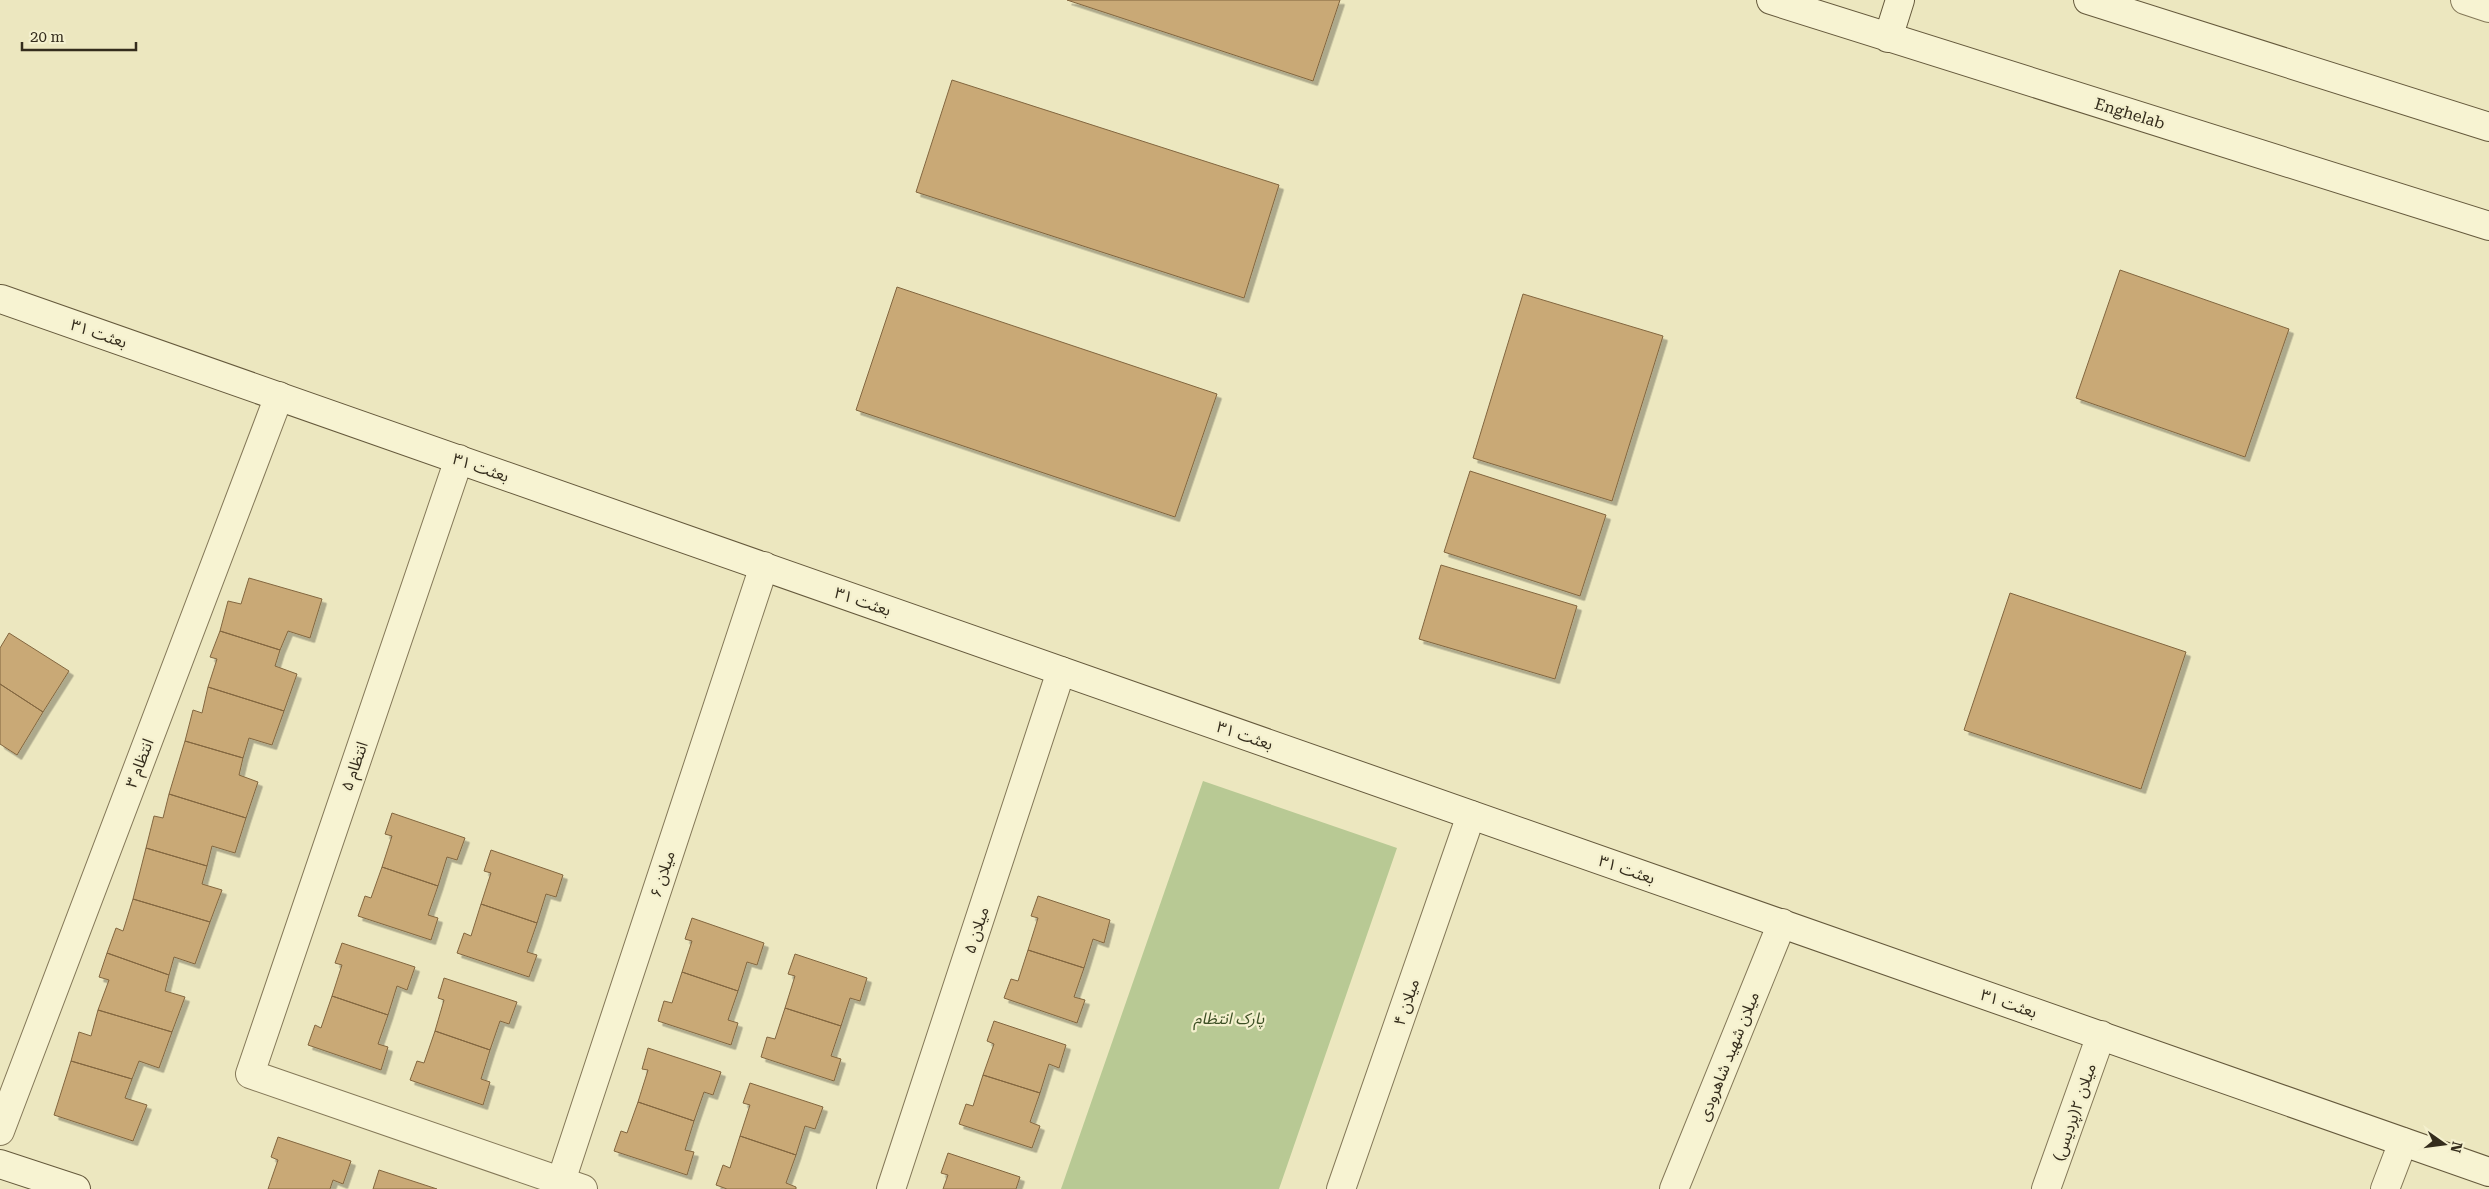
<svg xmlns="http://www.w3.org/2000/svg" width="2489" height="1189" viewBox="0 0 2489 1189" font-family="'Roboto Serif','Noto Sans Arabic',serif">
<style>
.green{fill:#b8c994}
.building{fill:#c9a976;stroke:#82663f;filter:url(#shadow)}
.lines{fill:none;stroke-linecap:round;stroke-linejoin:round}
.street-casing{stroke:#847858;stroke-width:30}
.secondary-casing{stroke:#65593c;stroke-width:30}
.street{stroke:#f7f3d2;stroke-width:28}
.secondary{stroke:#f7f3d2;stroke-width:28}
.labels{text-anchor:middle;stroke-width:4.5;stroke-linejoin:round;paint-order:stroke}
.street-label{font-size:16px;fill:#342c1c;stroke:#f4f0ce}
.park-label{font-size:16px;font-style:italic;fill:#3c4f24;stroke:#f4f0ce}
</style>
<defs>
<filter id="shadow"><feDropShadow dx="4.5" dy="4.5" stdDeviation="0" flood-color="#0004"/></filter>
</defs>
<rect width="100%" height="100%" fill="#ece7bf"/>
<path class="green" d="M1203,781L1397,848L1279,1189H1061Z"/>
<path class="building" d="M1067,0H1340L1313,81Z
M952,80L1279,185L1244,298L916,192Z
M2120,270L2289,329L2245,457L2076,398Z
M897,287L1217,394L1175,517L856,410Z
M1523,294L1663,336L1612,501L1473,458Z
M1470,471L1606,515L1580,596L1444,552Z
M1441,565L1577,606L1555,679L1419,639Z
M249,578L322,599L310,638L288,631L280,650L220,631L228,601L241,604Z
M2010,593L2186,652L2141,789L1964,730Z
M220,631L280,650L275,666L297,674L284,711L208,687L217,659L210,657Z
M9,633L69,671L43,712L0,684V648Z
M0,684L43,712L17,755L0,744Z
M208,687L284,711L272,745L249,738L243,758L185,741L193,710L202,713Z
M185,741L243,758L239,775L258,782L246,818L169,794Z
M169,794L246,818L235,853L212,846L207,866L146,848L154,816L163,818Z
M392,813L465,838L457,860L447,857L438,886L382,867L392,836L385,834Z
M146,848L207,866L202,884L222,890L210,922L133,899Z
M491,850L563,875L556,897L546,894L537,923L481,904L491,873L484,871Z
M382,867L438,886L428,915L438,918L431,940L358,916L365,896L371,898Z
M1038,896L1110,920L1104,943L1093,939L1084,968L1028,950L1038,918L1031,916Z
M133,899L210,922L195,964L174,957L169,975L107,953L116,928L123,931Z
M481,904L537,923L527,952L537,955L529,977L457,953L464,933L471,936Z
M692,918L764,943L757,965L747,962L738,991L682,972L692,941L685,939Z
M342,943L415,967L407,990L397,986L388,1015L332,996L342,965L335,963Z
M1028,950L1084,968L1074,997L1085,1000L1077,1023L1004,998L1011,979L1018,981Z
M107,953L169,975L165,991L185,997L172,1032L98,1010L109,980L99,977Z
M795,954L867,978L860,1001L850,998L841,1026L785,1008L795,976L788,974Z
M682,972L738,991L728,1020L738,1023L731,1045L658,1021L664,1001L672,1003Z
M444,978L517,1002L509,1024L500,1021L490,1050L435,1031L444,1000L438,998Z
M332,996L388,1015L378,1044L388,1047L381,1070L308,1045L315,1025L321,1028Z
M785,1008L841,1026L831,1056L841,1059L834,1081L761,1057L767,1037L775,1039Z
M98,1010L172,1032L159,1068L139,1061L132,1079L71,1061L79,1032L91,1036Z
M994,1021L1066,1045L1059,1068L1049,1064L1040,1093L983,1075L994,1044L987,1041Z
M435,1031L490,1050L481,1079L490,1082L483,1105L410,1080L417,1061L424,1063Z
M648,1048L721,1072L713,1095L704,1092L694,1121L638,1102L648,1070L642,1069Z
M71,1061L132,1079L125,1098L147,1105L133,1141L54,1115Z
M983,1075L1040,1093L1030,1122L1040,1126L1032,1148L959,1124L966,1104L973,1106Z
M750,1083L823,1107L815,1129L805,1126L796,1155L740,1136L750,1105L743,1103Z
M638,1102L694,1121L685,1150L694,1152L687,1175L614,1151L621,1131L627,1133Z
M740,1136L796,1155L786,1183L796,1187V1189H727L716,1185L723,1165L730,1168Z
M278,1137L351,1161L343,1184L333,1180L330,1189H268L278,1160L271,1157Z
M948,1153L1020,1177L1016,1189H943L948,1175L941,1173Z
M379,1170L437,1189H373Z"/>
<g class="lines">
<defs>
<path id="street" d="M2465,0L2489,8
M459,459L250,1074L583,1189
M0,1131L279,396
M561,1181L764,566
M891,1189L1061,671
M1341,1189L1471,815
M1674,1189L1782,923
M2046,1189L2101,1035
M2385,1189L2403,1142"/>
<path id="secondary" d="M1771,0L2489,226
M2088,0L2489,127
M1888,38L1900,0
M1,299L2489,1172
M0,1164L76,1189"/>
</defs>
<use href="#street" class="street-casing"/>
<use href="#secondary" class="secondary-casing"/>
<use href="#street" class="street"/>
<use href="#secondary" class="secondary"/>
</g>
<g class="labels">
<g class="street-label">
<text transform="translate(2130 113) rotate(17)" y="6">Enghelab</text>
<text transform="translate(99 333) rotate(19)" y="6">بعثت ۳۱</text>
<text transform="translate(481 467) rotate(19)" y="6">بعثت ۳۱</text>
<text transform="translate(863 601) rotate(19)" y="6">بعثت ۳۱</text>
<text transform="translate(1245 735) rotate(19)" y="6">بعثت ۳۱</text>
<text transform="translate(139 763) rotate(-69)" y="6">انتظام ۳</text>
<text transform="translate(354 766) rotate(-71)" y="6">انتظام ۵</text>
<text transform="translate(1627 869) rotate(19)" y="6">بعثت ۳۱</text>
<text transform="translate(662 874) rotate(-72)" y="6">میلان ۶</text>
<text transform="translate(976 930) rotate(-72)" y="6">میلان ۵</text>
<text transform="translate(1406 1002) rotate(-71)" y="6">میلان ۴</text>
<text transform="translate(2009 1003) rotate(19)" y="6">بعثت ۳۱</text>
<text transform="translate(1728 1056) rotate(-68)" y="6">میلان شهید شاهرودی</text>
<text transform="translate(2074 1112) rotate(-71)" y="6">میلان ۲(پردیس)</text>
</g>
<g class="park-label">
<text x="1229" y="1024">پارک انتظام</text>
</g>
</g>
<g transform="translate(2444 1144) rotate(104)" stroke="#f4f0ce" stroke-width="4" paint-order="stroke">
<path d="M0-4L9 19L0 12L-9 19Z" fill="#342c1c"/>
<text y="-8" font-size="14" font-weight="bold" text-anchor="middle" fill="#342c1c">N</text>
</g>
<path d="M22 42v8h114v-8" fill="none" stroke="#342c1c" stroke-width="2.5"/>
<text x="30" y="42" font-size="15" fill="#342c1c" stroke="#f4f0ce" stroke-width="4" paint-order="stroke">20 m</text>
</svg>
